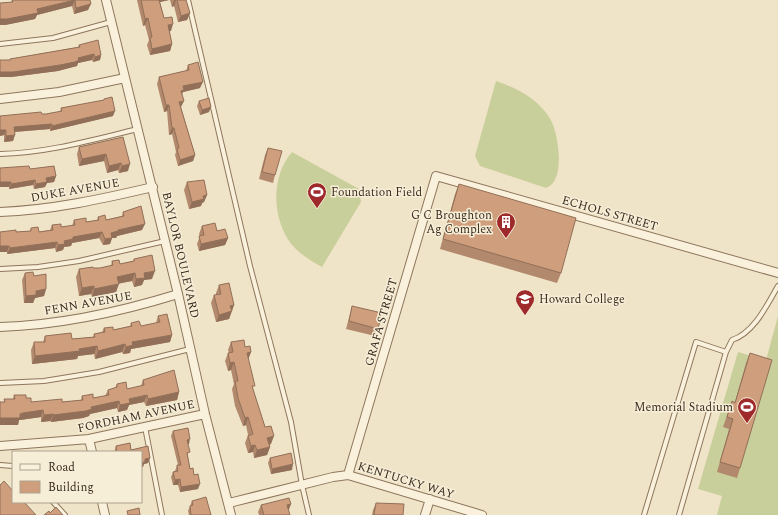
<svg xmlns="http://www.w3.org/2000/svg" width="778" height="515" viewBox="0 0 778 515" font-family="Spectral,serif">
<style>
.grass{fill:#c9cf9b}
.lines{fill:none;stroke-linecap:round;stroke-linejoin:round}
.lane-casing{stroke:#8d765c;stroke-width:6}
.street-casing{stroke:#8d765c;stroke-width:10}
.lane{stroke:#faf1dc;stroke-width:4}
.street{stroke:#faf1dc;stroke-width:8}
.wall{fill:#b2896c}
.shaded-wall{fill:#916f58}
.building{fill:#cf9f7d;stroke:#916f58}
.labels{text-anchor:middle;stroke-width:3;stroke-linejoin:round;paint-order:stroke}
.street-label{font-size:12px;fill:#3d2e20;stroke:#f7eed8}
.poi-label{font-size:12px;fill:#3d2e20;stroke:#f7eed8;text-anchor:start}
</style>
<rect width="100%" height="100%" fill="#f0e4c8"/>
<path class="grass" d="M496,81C513,87 529,94 541,107C546,112 551,119 553,125C559,140 565,182 546,188L480,166L475,156Z
M292,152L359,189L361,202L322,267C311,261 301,255 292,245C272,220 270,177 292,152Z
M778,316V515H717L722,496L698,489L738,352L766,360Z"/>
<g class="lines">
<defs>
<path id="lane" d="M188,0L250,266L291,422L302,485L309,515
M0,44L53,38L111,22
M0,154C47,153 92,140 138,129
M0,269L38,267L79,261L165,241
M0,383L44,381L99,372L190,349
M145,427L162,515
M0,465L13,466
M53,502L65,515
M644,515L696,342L726,352
M679,515L726,352L732,340C754,333 767,305 778,286"/>
<path id="street" d="M106,0L178,294L205,414L231,515
M0,99L59,92L125,78
M0,212C52,210 102,199 153,187
M0,327C61,325 120,312 178,294
M89,439L92,452
M0,446L89,439L205,414
M348,475L436,176L778,273
M102,502L105,515
M229,503L333,477L348,475L482,515
M425,515L430,499"/>
</defs>
<use href="#lane" class="lane-casing"/>
<use href="#street" class="street-casing"/>
<use href="#lane" class="lane"/>
<use href="#street" class="street"/>
</g>
<path class="wall" d="M12,0H90L88,10L74,14L72,6L37,15L35,19L5,25Z
M137,0H169L160,2L164,18L171,31H169L172,44L170,51L150,55L147,45L149,40L145,25L143,26Z
M170,0H186L190,13L187,20L178,22L174,6L172,7Z
M79,45L101,55L100,60L93,62L92,60L78,63L77,66L73,67L58,71L11,77L9,60L10,59L78,47Z
M188,65L200,88L183,92L182,94L181,107L195,155L193,161L178,166L175,155L176,152L172,134L169,135L167,111L164,112L157,84L159,77L186,71Z
M104,99L113,116L50,131V129L15,132L13,141L4,142V135L0,136V116L42,114H46L60,112L61,108L103,101Z
M199,101L209,112L200,115L197,106Z
M123,137L128,171L119,173L118,170L107,173L104,161L79,166L77,154L79,147Z
M268,148L275,175L273,183L259,179L265,155Z
M30,169L56,176L54,182L47,183L45,187L34,189L33,185L9,189V187H0Z
M187,182L207,195L204,202L202,203L201,206L189,209L184,190Z
M459,184L561,273L557,283L440,249L455,194Z
M123,212L142,230L117,236L116,238H112L110,244L103,245L99,238L72,243L71,246L64,247L63,250L56,252L55,248L7,254V252H0L16,232L30,231L31,228L39,232L50,230L52,225L61,227L72,226L74,220L86,222L97,220L98,217L106,220L122,216Z
M202,226L217,231L228,238L225,245L199,251L197,244L200,236L199,234Z
M134,259L152,279L144,280L142,285L134,287L132,281L118,284L116,292L92,297L91,294L79,296L76,277L79,269L100,268L111,266L112,261L120,264L133,261Z
M25,273L34,276L46,289L44,296L35,298L33,303H24L22,280Z
M219,285L234,305L229,319L216,322L211,303L214,295H216V293Z
M352,306L378,329L375,336L346,329L350,314Z
M158,316L172,335L170,342L131,349L130,353L123,354L122,352L95,359L94,354L78,356L77,359L32,364L31,350L34,342H43L45,336L72,339L93,337L94,334L102,332L104,328L113,330L130,326L131,323L141,326L156,323Z
M231,342L245,347L251,352L248,359L253,390L271,444L269,445L270,447L267,455L254,458L253,452L248,453L245,443L248,435L246,425L243,426L235,406L232,389L234,384L231,370L228,371L225,361L228,353H229L228,350Z
M750,353L740,468L737,478L717,472L729,429L723,427L732,401L735,402L746,363Z
M143,380L179,392L177,400L146,406L144,402L129,405L127,410L118,412L117,408L90,414L89,416L83,418L51,422L50,421L41,422V417L20,420H19L18,425H0V402H4V399H13L14,395L26,398L31,402H62L81,400L82,396L93,398L105,396L108,390L115,388L117,384L127,389L141,386Z
M173,431L189,444H188V457L190,469L194,475L198,489L180,492L178,485H173L171,477L173,472L175,471L177,465H178L171,436Z
M130,443L131,450L148,446L150,458L148,463L144,464L143,467H141V452H114L116,446Z
M270,458L292,470L271,474L268,463Z
M192,501L211,515H189L188,511Z
M376,503L403,515H372L373,510Z
M291,504L288,510L290,515H259L258,512L261,505Z"/>
<path class="shaded-wall" d="M75,0L72,6L37,15L35,19L5,25H0V19L37,9Z
M158,0H169L160,2Z
M174,0H176L174,6L172,7Z
M91,4L88,10L74,14L76,8Z
M190,13L187,20L178,22L181,16Z
M148,18L145,25L143,26L145,19Z
M173,24L171,31L165,32L168,25Z
M172,44L170,51L150,55L152,49Z
M94,54L92,60L78,63L77,66L73,67L58,71L11,77H0V72L78,58Z
M101,55L100,60L93,62L95,57Z
M203,82L200,88L183,92L181,96L179,97L183,86Z
M184,101L181,107L179,102Z
M166,105H169L167,111L164,112Z
M211,107L209,112L200,115L202,110Z
M115,111L113,116L50,131L52,126Z
M52,124L50,129L12,132L14,127Z
M172,128H174L172,134L169,135Z
M0,130H6L4,135L0,136Z
M15,135L13,141L4,142L6,136Z
M106,154L104,161L79,166L82,159Z
M195,155L193,161L178,166L180,160Z
M121,163L118,170L107,173L109,166Z
M130,164L128,171L119,173L122,166Z
M56,176L54,182L47,183L45,187L34,189L36,184L46,178Z
M35,180L33,185L9,189L11,184Z
M0,182H11L9,187H0Z
M207,195L204,202L202,203L201,206L189,209L192,202L203,196Z
M145,224L142,230L117,236L116,238H112L110,244L103,245L105,239L111,233L118,230Z
M102,232L99,238L72,243L71,246L64,247L63,250L56,252L58,245L64,241L73,237Z
M228,238L225,245L199,251L201,244Z
M57,242L55,248L7,254L10,248Z
M0,246H9L7,252H0Z
M155,271L152,279L144,280L142,285L134,287L136,279L144,273Z
M135,273L132,281L114,284L117,277Z
M119,284L116,292L92,297L94,289Z
M94,286L91,294L79,296L82,288Z
M46,289L44,296L35,298L33,303H24L26,296L36,291Z
M234,305L229,319L216,322L219,315L230,306Z
M172,335L170,342L131,349L130,353L123,354L126,347L132,342Z
M125,344L122,352L95,359L98,351Z
M97,346L94,354L78,356L77,359L32,364L35,356Z
M251,352L248,360L247,353Z
M234,362L231,370L228,371L230,363Z
M179,392L177,400L146,406L148,399Z
M147,395L144,402L129,405L127,410L118,412L120,405L129,399Z
M119,401L117,408L90,414L89,416L83,418L51,422L53,415Z
M43,410L41,417L20,420H19L18,425H0V418L20,414L23,413Z
M53,414L50,421L41,422L44,415Z
M248,417L246,425L243,426L245,418Z
M274,436L271,444L264,446L267,438Z
M190,439L189,444L185,445L187,440Z
M255,445L253,452L248,453L251,446Z
M270,447L267,455L254,458L257,450Z
M150,458L148,463L144,464L143,467H141V463L145,459Z
M293,464L292,470L271,474L272,469Z
M180,479L178,485H173L175,480Z
M200,484L198,489L180,492L181,487Z
M291,504L288,512L287,505Z"/>
<path class="building" d="M12,0H90L91,4L76,8L75,0L37,9L38,13L7,19H0V3L13,2Z
M141,0H159L164,18L172,17L173,24L168,25L172,44L152,49L150,38L152,37L148,18L145,19Z
M177,0H186L190,13L181,16Z
M98,40L101,55L95,57L94,54L78,58L79,60L75,62L60,65L13,72H0V60H10V59L80,47L79,45Z
M198,62L203,82L183,86L184,90L181,91L184,101L179,102L195,155L180,160L177,149L179,148L174,128H172L169,105H166L159,77L189,70L188,65Z
M112,97L115,111L52,126V124L14,127L15,135L6,136V130H0V116L41,112L42,114H46L62,111L61,108L104,100V99Z
M209,98L211,107L202,110L199,101Z
M123,137L130,164L122,166L121,163L109,166L106,154L82,159L79,147Z
M268,148L282,151L275,175L262,172Z
M29,166L30,169L54,166L56,176L46,178L47,182L36,184L35,180L11,184V182H0V168Z
M204,180L207,195L203,196L204,199L192,202L187,182Z
M459,184L576,218L561,273L443,239Z
M141,206L145,224L118,230V231L111,233L112,238L105,239L102,232L73,237V239L64,241L65,244L58,245L57,242L10,248L9,246H0V232L16,230V232L31,231V228L38,227L39,232L53,230L52,225L61,224V227L75,225L74,220L86,218V222L99,220L98,217L105,215L106,220L124,216L123,212Z
M215,223L217,231L225,229L228,238L201,244L199,236L204,235L202,226Z
M152,255L155,271L144,273L145,278L136,279L135,273L117,277L119,284L94,289V286L82,288L79,269L93,267V268H100L113,265L112,261L119,260L120,264L134,261V259Z
M33,272L34,276L46,274V289L36,291V295L26,296L25,273Z
M229,283L234,305L230,306L232,311L219,315L214,295L221,294L219,285Z
M352,306L382,313L378,329L349,321Z
M167,314L172,335L132,342L133,345L126,347L125,344L98,351L97,346L79,349L80,351L35,356L34,342H45V336L71,333L72,339L95,337L94,334L105,332L104,328L113,327V330L132,326L131,323L139,321L141,326L160,322L158,316Z
M244,340L245,347L250,346L251,352L247,353L255,386H252L265,427L271,426L274,436L267,438L270,447L257,450L255,445L251,446L248,436L253,434L248,417L245,418L238,398L235,381H238L234,362L230,363L228,353L233,352L231,342Z
M750,353L772,360L740,468L720,462L733,419L727,417L732,401L735,403Z
M174,370L179,392L148,399L147,395L129,399L130,403L120,405L119,401L91,407L92,409L86,411L53,415V414L44,415L43,410L23,413L20,414V418H0V402H5L4,399H15L14,395H26V398H31V402L62,399V402L83,400L82,396L93,394V398L109,395L108,390L117,387V384L126,382L127,389L144,385L143,380Z
M188,428L190,439L187,440L190,452L187,453L190,469L193,468L194,475L198,474L200,484L181,487L180,479L175,480L173,472L178,471L177,465H181L173,431Z
M130,443L131,450L148,446L150,458L145,459V462L141,463V452H117L116,446Z
M291,453L293,464L272,469L270,458Z
M4,481L13,491V502H24L36,515H0V485Z
M206,497L211,515H191L190,506L193,505L192,501Z
M289,498L291,504L287,505L290,515H264L261,505Z
M376,503L404,504L403,515H374Z
M56,507L63,515H44L49,511L50,513Z
M139,508L140,515H128L127,511Z"/>
<defs>
<symbol id="stadium-pin" viewBox="-11 -11 22 30"><path d="M0 17L-7.5 6A9.5 9.5 0 1 1 7.5 6Z" fill="#9e2a2b" stroke="#f7eed8"/><path d="M0-5a6.5 5 0 1 0 0 10a6.5 5 0 1 0 0-10ZM-3.5-1.8h7v3.6h-7Z" fill="#fff"/></symbol>
<symbol id="building-pin" viewBox="-11 -11 22 30"><path d="M0 17L-7.5 6A9.5 9.5 0 1 1 7.5 6Z" fill="#9e2a2b" stroke="#f7eed8"/><path d="M-4-6H4V6H1V3H-1V6H-4ZM-2.5-4.3h1.7v1.8h-1.7ZM.8-4.3h1.7v1.8H.8ZM-2.5-1h1.7V.8h-1.7ZM.8-1h1.7V.8H.8Z" fill="#fff"/></symbol>
<symbol id="university-pin" viewBox="-11 -11 22 30"><path d="M0 17L-7.5 6A9.5 9.5 0 1 1 7.5 6Z" fill="#9e2a2b" stroke="#f7eed8"/><path d="M0-5L7-2L0 1L-7-2ZM-4 1L0 2.5L4 1V4Q0 6-4 4Z" fill="#fff"/></symbol>
</defs>
<g fill-rule="evenodd">
<use href="#stadium-pin" x="306" y="181" width="22" height="30"/>
<use href="#building-pin" x="495" y="211" width="22" height="30"/>
<use href="#university-pin" x="514" y="288" width="22" height="30"/>
<use href="#stadium-pin" x="736" y="396" width="22" height="30"/>
</g>
<g class="labels">
<g class="street-label">
<text transform="translate(75 190) rotate(-10)" y="4">DUKE AVENUE</text>
<text transform="translate(610 213) rotate(16)" y="4">ECHOLS STREET</text>
<text transform="translate(181 255) rotate(77)" y="4">BAYLOR BOULEVARD</text>
<text transform="translate(88 303) rotate(-10)" y="4">FENN AVENUE</text>
<text transform="translate(381 322) rotate(-74)" y="4">GRAFA STREET</text>
<text transform="translate(136 416) rotate(-12)" y="4">FORDHAM AVENUE</text>
<text transform="translate(406 480) rotate(17)" y="4">KENTUCKY WAY</text>
</g>
<g class="poi-label">
<text x="331" y="196">Foundation Field</text>
<text x="492" y="219" text-anchor="end">G C Broughton<tspan x="492" dy="14">Ag Complex</tspan></text>
<text x="539" y="303">Howard College</text>
<text x="733" y="411" text-anchor="end">Memorial Stadium</text>
</g>
</g>
<rect x="12" y="451" width="130" height="52" fill="#f7eed8" stroke="#ada18e"/>
<rect x="20" y="464" width="20" height="6" fill="#faf1dc" stroke="#ada18e"/>
<text x="48" y="471" font-size="12" fill="#3d2e20">Road</text>
<rect x="20" y="481" width="20" height="12" fill="#cf9f7d" stroke="#ada18e"/>
<text x="48" y="491" font-size="12" fill="#3d2e20">Building</text>
</svg>
